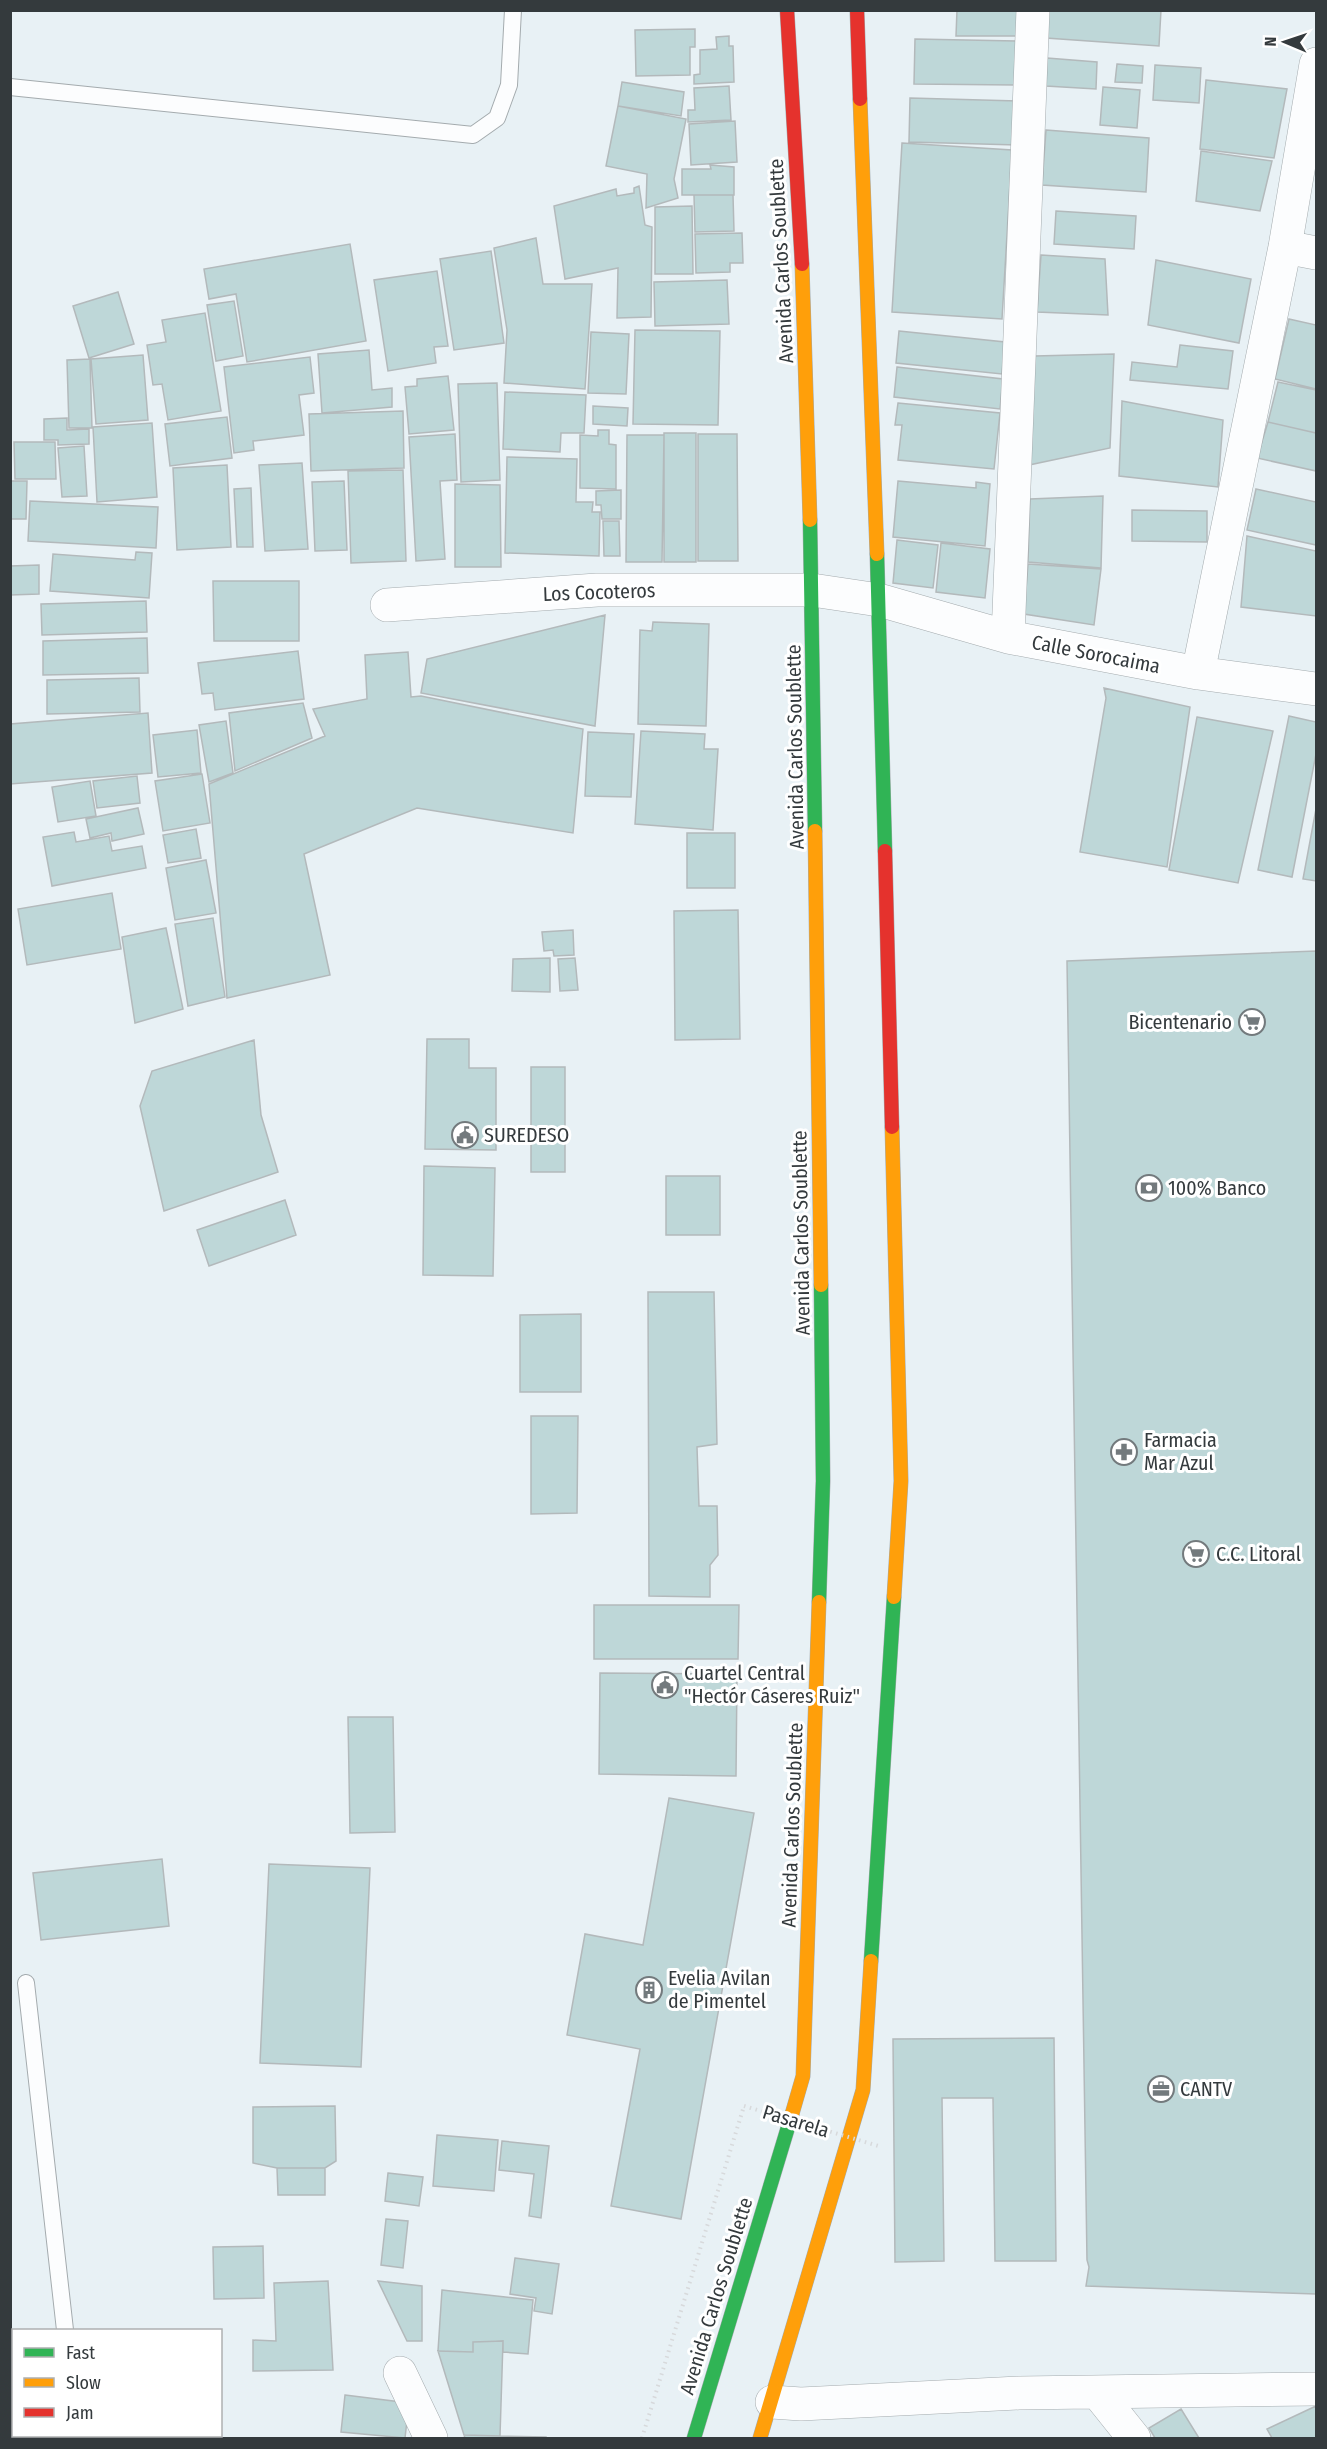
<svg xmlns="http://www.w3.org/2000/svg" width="1327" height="2449" viewBox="0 0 1327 2449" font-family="'Fira Sans Condensed',sans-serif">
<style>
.building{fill:#bed7d8;stroke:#b3b9bb;stroke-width:1.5}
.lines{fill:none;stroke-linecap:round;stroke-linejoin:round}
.lane-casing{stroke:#a4abae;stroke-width:18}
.street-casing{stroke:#a4abae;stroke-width:34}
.fast-casing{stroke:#a4abae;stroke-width:15}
.slow-casing{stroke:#a4abae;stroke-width:15}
.jam-casing{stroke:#a4abae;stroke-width:15}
.path{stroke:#d7d9db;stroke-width:4;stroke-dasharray:1.5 4.5;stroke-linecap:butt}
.lane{stroke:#fcfdfe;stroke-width:16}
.street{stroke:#fcfdfe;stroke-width:33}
.fast{stroke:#30b455;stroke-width:14}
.slow{stroke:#ff9f0a;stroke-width:14}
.jam{stroke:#e5322d;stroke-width:14}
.path-bridge{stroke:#d7d9db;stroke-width:4;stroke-dasharray:1.5 4.5;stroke-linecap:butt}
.labels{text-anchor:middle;stroke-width:6;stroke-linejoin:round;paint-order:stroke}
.street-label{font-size:20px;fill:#343a3d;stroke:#fff}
.poi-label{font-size:20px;fill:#343a3d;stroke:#fff;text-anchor:start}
</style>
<rect width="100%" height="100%" fill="#e8f1f5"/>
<path class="building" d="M957,10H1017V36H956Z
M1046,10H1161L1159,46L1046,38Z
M695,29V47H690V75L636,76L635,30Z
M729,36V46H733L734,82L694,84V75L700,74V50L717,49L716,37Z
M915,39L1016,41L1015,85L914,84Z
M1047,58L1097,62L1096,89L1046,86Z
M1117,64L1143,66L1142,83L1115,82Z
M1155,65L1201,68L1199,103L1153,100Z
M1206,80L1287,89L1274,158L1200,149Z
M622,82L684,92L681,116L618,106Z
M729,86L731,120L688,122V110H695L694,88Z
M1103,87L1140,90L1137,128L1100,125Z
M910,98L1018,101L1017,145L909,142Z
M618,106L686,119L674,179L678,198L646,208L647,174L606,166Z
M735,121L737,162L691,165L689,124Z
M1046,130L1149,138L1146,192L1042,185Z
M902,143L1012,150L1002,319L892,312Z
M1201,151L1272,161L1260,211L1196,201Z
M710,165L734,167V195H682V169H711Z
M639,186L645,225L652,227L651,317L617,318L618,268L565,279L554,206L616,189L617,196L634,193V188Z
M694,195H733L734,231L695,232Z
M692,206L693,274H655V207Z
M1056,211L1136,216L1134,249L1054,244Z
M742,233L743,263H730V272L696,273L695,234Z
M536,238L543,284H592L585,389L504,383L507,330L494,248Z
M350,244L366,341L247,362L236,294L209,299L204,269Z
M491,251L504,343L454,350L440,259Z
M1041,255L1105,259L1108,315L1037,312Z
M1156,260L1251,279L1239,343L1148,325Z
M437,271L448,346L434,347L436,363L388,371L374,280Z
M727,280L729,324L655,326L654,282Z
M118,292L134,344L89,358L73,306Z
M234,301L243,356L216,361L207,305Z
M205,313L221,411L168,420L162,384L153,385L147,345L166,342L162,320Z
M1289,319L1316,325V389L1275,379Z
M635,330L720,331L718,425L633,424Z
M899,331L1005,342L1002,374L896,363Z
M591,332L629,334L626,394L588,393Z
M1180,345L1233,351L1228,389L1130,380L1132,362L1177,367Z
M369,350L372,390L392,388V407L322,413L318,354Z
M1114,354L1110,448L1029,465L1035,356Z
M143,355L148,420L96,424L91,359Z
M310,357L314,393L299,395L304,435L253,441L254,450L234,453L224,367Z
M90,359L92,428H69L67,360Z
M897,367L1003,379L1000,409L894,397Z
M448,376L454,430L409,434L405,387L417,386V379Z
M1278,382L1316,390V433L1268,422Z
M497,383L500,480L461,482L458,384Z
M505,392L586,395L584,433H561L560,452L503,449Z
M1122,401L1223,420L1218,487L1119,476Z
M898,403L1000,413L994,469L898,460L902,425H895Z
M593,406L628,408L627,426L593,424Z
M403,411L404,468L311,471L309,414Z
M227,417L232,458L170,466L165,424Z
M67,418V430L89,429V444L58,445V440H44V419Z
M1268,422L1316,433V471L1257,458Z
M152,423L157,497L97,502L93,427Z
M598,430H609V444L616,445V489L580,488V435L598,436Z
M664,433H696V562H664Z
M455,434L457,480L440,481L445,559L416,561L409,437Z
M698,434H737L738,561H698Z
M627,435H664L662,562H626Z
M14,442H55L56,479H15Z
M84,446L87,496L62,497L58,448Z
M507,457L577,459L576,502H593L592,512H600L599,556L505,553Z
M302,463L308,549L265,551L259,465Z
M227,465L231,547L177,550L173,468Z
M403,470L406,561L351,563L348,471Z
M10,481H27L26,519H10Z
M344,481L347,550L315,551L312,482Z
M898,481L976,488V482L990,484L985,546L893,537Z
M455,484L500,485L501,567H455Z
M251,488L253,547H237L234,489Z
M1256,489L1316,502V545L1247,530Z
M621,490V519H602L601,505H596V491Z
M1103,496L1101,568L1028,562L1030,499Z
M30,501L158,507L156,548L28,541Z
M1132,510L1207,511V542L1132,541Z
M603,521H619L620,556H604Z
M1247,536L1316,551V616L1241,607Z
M897,540L938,545L933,588L893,583Z
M941,543L990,549L985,598L936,592Z
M136,552L152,553L149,598L50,591L53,554L135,560Z
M1028,564L1101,569L1094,625L1024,614Z
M39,565V594L10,595V566Z
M213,581H299V641H214Z
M146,601L147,632L42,635L41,604Z
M605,615L595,726L421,693L427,659Z
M653,622L709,624L706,726L638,724L640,630L652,631Z
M147,638L148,673L43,675V641Z
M298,651L304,699L215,710L213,693L202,694L198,663Z
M408,652L411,697L421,696L583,729L573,833L417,808L304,854L330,975L227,998L209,784L325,736L313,709L367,699L365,655Z
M139,678L140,712L47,714V680Z
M1104,688L1190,707L1167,867L1080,852L1106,698Z
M303,703L312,738L235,771L229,713Z
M148,713L152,773L10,784V724Z
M1289,716L1316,722V754L1292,877L1258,870Z
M1197,717L1273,731L1238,883L1169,870Z
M226,721L233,773L209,782L199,725Z
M197,730L201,773L158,777L153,735Z
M641,731L705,734L704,749H718L713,830L635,824Z
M588,732L634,734L631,797L585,796Z
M202,774L210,823L163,831L155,781Z
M137,776L140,803L97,808L93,781Z
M90,781L96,816L58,822L52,787Z
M138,808L144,834L112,841L111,833L90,838L86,819Z
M1316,809V881L1303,879Z
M196,829L201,858L168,863L163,835Z
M74,832L76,842L109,836L112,851L142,846L146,868L52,886L43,837Z
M687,833H735V888H687Z
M206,860L216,913L175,920L166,868Z
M112,893L121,949L27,965L18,909Z
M738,910L740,1039L675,1040L674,911Z
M213,918L225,997L188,1006L175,924Z
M166,928L183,1009L135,1023L122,937Z
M573,930L574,955L554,956L553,950L544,951L542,932Z
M1316,951V2294L1086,2286L1089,2267L1087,2260L1067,961Z
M550,958V992L512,991L513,959Z
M575,958L578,990L560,991L558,959Z
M427,1039H469V1068H496V1150L425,1149Z
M254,1040L261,1115L278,1172L164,1211L140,1106L152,1071Z
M531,1067H565V1172H531Z
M424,1166L495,1168L493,1276L423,1275Z
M666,1176H720V1235H666Z
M285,1200L296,1235L209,1266L197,1230Z
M648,1292H714L717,1444L697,1447L699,1506H717L718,1555L710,1565V1597L649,1596Z
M581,1314V1392H520V1315Z
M531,1416H578L577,1513L531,1514Z
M594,1605H739L738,1659H594Z
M600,1673L737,1674L736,1776L599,1774Z
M348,1717H393L395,1832L350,1833Z
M669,1798L754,1813L681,2219L611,2206L640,2049L567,2035L585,1934L643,1945Z
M162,1859L169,1926L41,1940L33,1873Z
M269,1864L370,1868L361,2067L260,2063Z
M1054,2038L1056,2261H995L993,2098H942L944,2261L895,2262L893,2039Z
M335,2106L336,2161L325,2168H277L253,2163V2107Z
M437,2135L498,2140L494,2191L433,2186Z
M502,2141L549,2146L541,2218L529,2216L534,2174L499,2170Z
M277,2168H325V2195H278Z
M388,2173L423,2177L419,2206L385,2201Z
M386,2219L408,2221L403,2268L381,2265Z
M263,2246L264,2298L214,2299L213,2247Z
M515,2258L559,2264L552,2314L534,2311L536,2298L510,2294Z
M328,2281L333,2370L253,2371V2340L276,2341L274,2283Z
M378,2281L422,2286V2341H407Z
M442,2290L533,2300L528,2354L503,2352V2341L473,2342V2352L438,2351Z
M503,2341L500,2436L464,2435L438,2351L473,2352V2342Z
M345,2395L409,2403L405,2438L341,2432Z
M1316,2406V2438H1272L1267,2429Z
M1181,2409L1199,2438H1155L1149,2428Z
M464,2435L500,2436L546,2437V2438H465Z"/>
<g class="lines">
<defs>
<path id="lane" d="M10,87L473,135L497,118L509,85L513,10
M26,1983L65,2330
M76,2436L77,2438"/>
<path id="street" d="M1285,247L1316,253
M387,605L597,590H812L879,600L1008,637L1198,673L1316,689
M1008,637L1033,10
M1198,673L1285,247L1316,64
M400,2373L431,2438
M1098,2393L1134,2438
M772,2402L801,2404L1019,2393L1316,2389"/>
<path id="fast" d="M810,520L815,831
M877,554L885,851
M819,1602L823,1481L821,1285
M871,1961L894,1597
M694,2438L792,2114"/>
<path id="slow" d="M860,99L877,554
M802,264L810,520
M815,831L821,1285
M892,1127L901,1481L894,1597
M792,2114L803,2076L819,1602
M760,2438L863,2090L871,1961"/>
<path id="jam" d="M787,10L802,264
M857,10L860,99
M885,851L892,1127"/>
</defs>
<use href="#lane" class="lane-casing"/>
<use href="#street" class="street-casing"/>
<use href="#fast" class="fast-casing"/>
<use href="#slow" class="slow-casing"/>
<use href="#jam" class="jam-casing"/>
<path class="path" d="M642,2438L744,2106"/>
<use href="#lane" class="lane"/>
<use href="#street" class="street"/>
<use href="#fast" class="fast"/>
<use href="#slow" class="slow"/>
<use href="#jam" class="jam"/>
<path class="path-bridge" d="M744,2106L882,2147"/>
</g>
<defs>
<symbol id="supermarket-ring" viewBox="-11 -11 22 22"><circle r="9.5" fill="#fff" stroke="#737a7d" stroke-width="1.5"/><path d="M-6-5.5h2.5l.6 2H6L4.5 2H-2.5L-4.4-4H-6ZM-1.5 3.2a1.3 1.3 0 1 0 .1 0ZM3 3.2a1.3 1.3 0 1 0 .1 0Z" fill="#737a7d"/></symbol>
<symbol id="civic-ring" viewBox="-11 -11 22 22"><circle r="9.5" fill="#fff" stroke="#737a7d" stroke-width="1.5"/><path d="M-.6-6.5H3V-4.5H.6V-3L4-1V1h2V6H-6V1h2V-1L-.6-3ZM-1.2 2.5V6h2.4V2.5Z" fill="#737a7d"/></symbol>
<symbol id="bank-ring" viewBox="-11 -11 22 22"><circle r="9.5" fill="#fff" stroke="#737a7d" stroke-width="1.5"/><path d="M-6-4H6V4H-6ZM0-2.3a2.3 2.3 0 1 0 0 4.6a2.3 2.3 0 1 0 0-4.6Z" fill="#737a7d"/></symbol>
<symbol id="pharmacy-ring" viewBox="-11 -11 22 22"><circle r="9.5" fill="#fff" stroke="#737a7d" stroke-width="1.5"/><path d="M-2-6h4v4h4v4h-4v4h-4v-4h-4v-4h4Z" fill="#737a7d"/></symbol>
<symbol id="building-ring" viewBox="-11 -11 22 22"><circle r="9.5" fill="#fff" stroke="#737a7d" stroke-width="1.5"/><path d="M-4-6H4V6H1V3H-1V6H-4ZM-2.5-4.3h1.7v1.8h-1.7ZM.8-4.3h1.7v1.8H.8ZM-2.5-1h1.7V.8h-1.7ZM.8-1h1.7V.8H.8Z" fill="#737a7d"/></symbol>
<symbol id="office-ring" viewBox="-11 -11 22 22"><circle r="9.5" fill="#fff" stroke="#737a7d" stroke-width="1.5"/><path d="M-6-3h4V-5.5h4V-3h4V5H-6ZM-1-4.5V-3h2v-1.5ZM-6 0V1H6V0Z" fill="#737a7d"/></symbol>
</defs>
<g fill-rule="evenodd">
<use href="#supermarket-ring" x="1237" y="1007" width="30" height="30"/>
<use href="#civic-ring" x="450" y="1120" width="30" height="30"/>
<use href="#bank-ring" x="1134" y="1173" width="30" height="30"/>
<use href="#pharmacy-ring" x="1109" y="1437" width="30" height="30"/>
<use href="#supermarket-ring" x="1181" y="1539" width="30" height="30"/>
<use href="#civic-ring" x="650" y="1670" width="30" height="30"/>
<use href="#building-ring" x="634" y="1975" width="30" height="30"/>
<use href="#office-ring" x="1146" y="2074" width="30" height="30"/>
</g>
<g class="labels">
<g class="street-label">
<text transform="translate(781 261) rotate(-93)" y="7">Avenida Carlos Soublette</text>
<text transform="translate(599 592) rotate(-2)" y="7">Los Cocoteros</text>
<text transform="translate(1096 654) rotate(11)" y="7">Calle Sorocaima</text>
<text transform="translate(795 747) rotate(-91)" y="7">Avenida Carlos Soublette</text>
<text transform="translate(801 1233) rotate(-91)" y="7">Avenida Carlos Soublette</text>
<text transform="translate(792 1825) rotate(-88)" y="7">Avenida Carlos Soublette</text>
<text transform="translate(796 2121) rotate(17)" y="7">Pasarela</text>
<text transform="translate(716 2296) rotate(-73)" y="7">Avenida Carlos Soublette</text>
</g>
<g class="poi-label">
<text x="1232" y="1029" text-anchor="end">Bicentenario</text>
<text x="484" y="1142">SUREDESO</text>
<text x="1168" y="1195">100% Banco</text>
<text x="1144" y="1447">Farmacia<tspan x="1144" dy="23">Mar Azul</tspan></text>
<text x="1216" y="1561">C.C. Litoral</text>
<text x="684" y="1680">Cuartel Central<tspan x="684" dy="23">"Hectór Cáseres Ruiz"</tspan></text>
<text x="668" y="1985">Evelia Avilan<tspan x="668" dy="23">de Pimentel</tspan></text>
<text x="1180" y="2096">CANTV</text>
</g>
</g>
<rect width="1327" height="2449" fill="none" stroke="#343a3d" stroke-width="24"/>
<rect x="12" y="2329" width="210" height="108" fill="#ffffff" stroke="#aeb0b1" stroke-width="1.5"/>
<rect x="24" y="2348" width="30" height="9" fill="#30b455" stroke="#aeb0b1" stroke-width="1.5"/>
<text x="66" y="2359" font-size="18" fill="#343a3d">Fast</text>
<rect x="24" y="2378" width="30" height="9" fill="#ff9f0a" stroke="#aeb0b1" stroke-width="1.5"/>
<text x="66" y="2389" font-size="18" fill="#343a3d">Slow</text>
<rect x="24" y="2408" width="30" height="9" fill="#e5322d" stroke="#aeb0b1" stroke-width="1.5"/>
<text x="66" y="2419" font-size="18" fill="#343a3d">Jam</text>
<g transform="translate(1285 42) rotate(272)" stroke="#ffffff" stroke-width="4.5" paint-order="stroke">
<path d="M0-4.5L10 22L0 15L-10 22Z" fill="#343a3d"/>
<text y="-9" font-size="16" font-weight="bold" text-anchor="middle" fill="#343a3d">N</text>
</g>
</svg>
